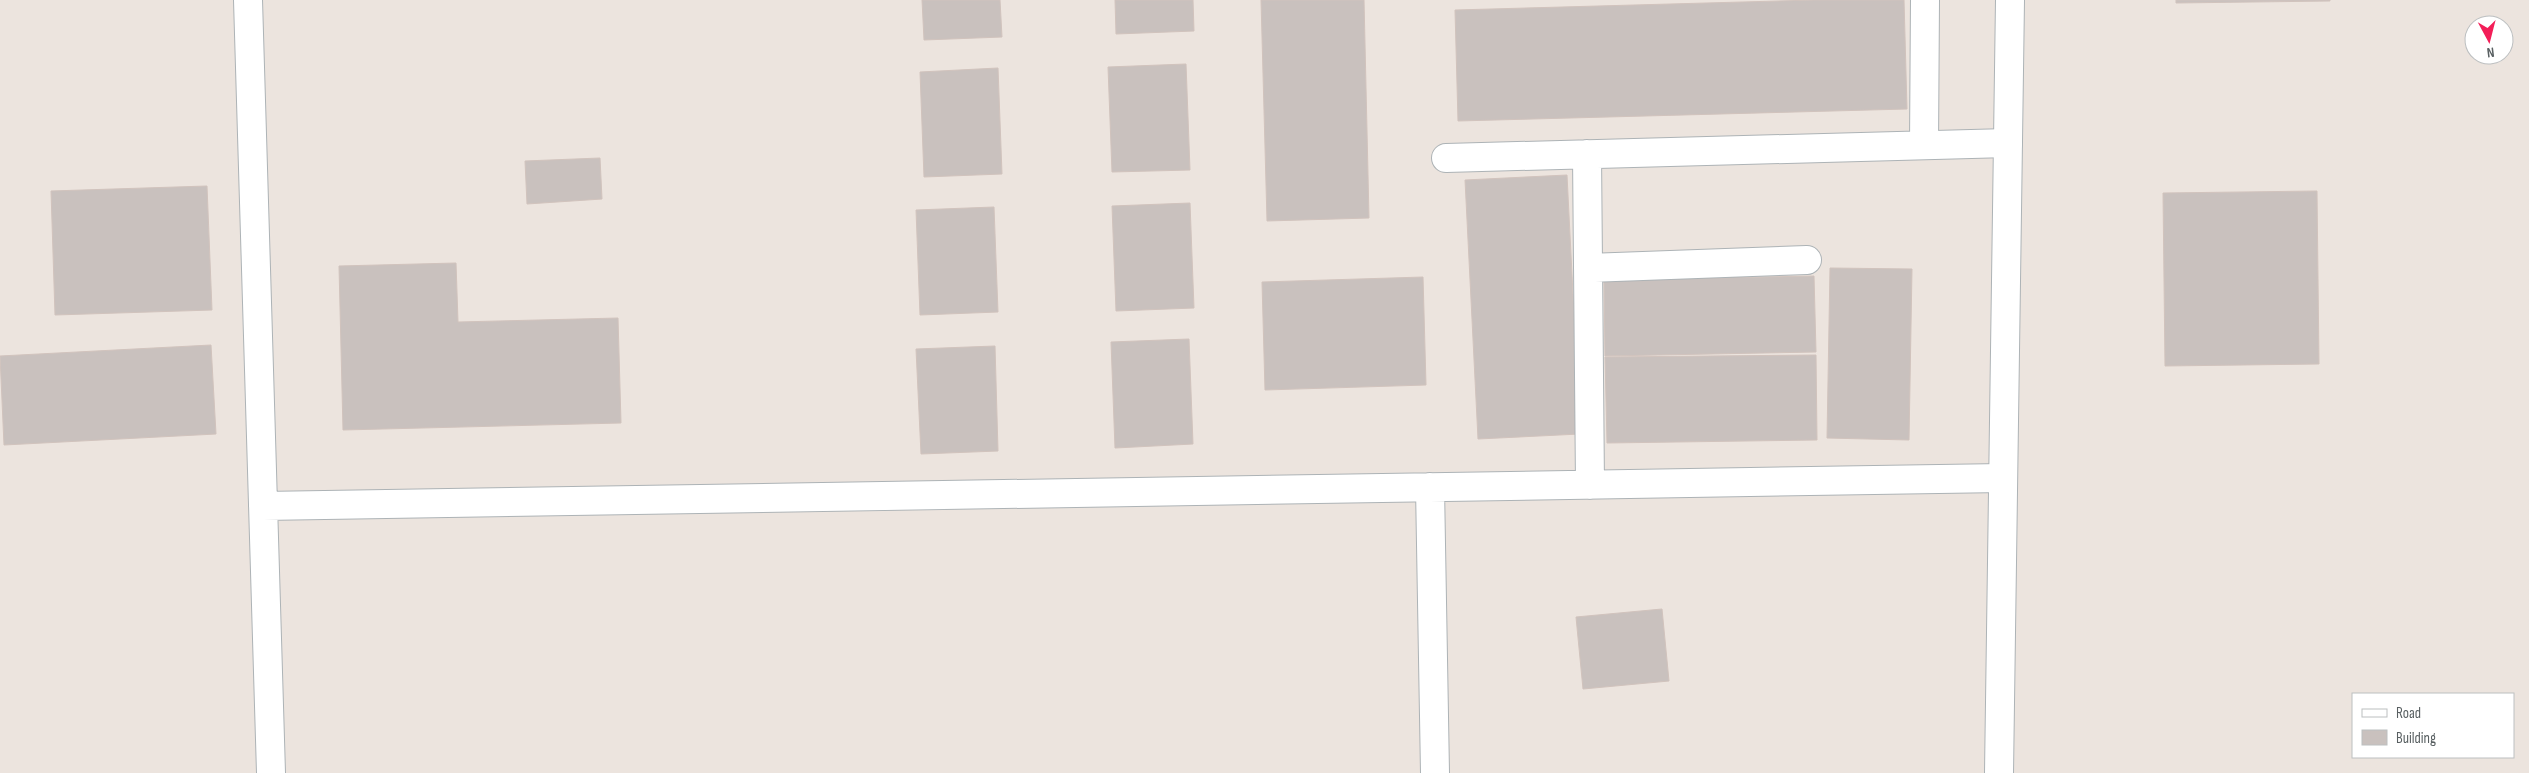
<svg xmlns="http://www.w3.org/2000/svg" width="2529" height="773" viewBox="0 0 2529 773" font-family="'Sofia Sans Condensed',sans-serif">
<style>
.building{fill:#c9c1be;stroke:#d1c3bd}
.lines{fill:none;stroke-linecap:round;stroke-linejoin:round}
.minor-casing{stroke:#adb3b6;stroke-width:30}
.tertiary-casing{stroke:#adb3b6;stroke-width:30}
.minor{stroke:#fff;stroke-width:28}
.tertiary{stroke:#fff;stroke-width:28}
</style>
<rect width="100%" height="100%" fill="#ece4de"/>
<path class="building" d="M922,0H1000L1002,37L924,40Z
M1115,0H1193L1194,31L1116,34Z
M1261,0H1364L1369,218L1267,221Z
M1814,0H1904L1907,109L1458,121L1455,10Z
M2176,0H2330V1L2176,3Z
M1186,64L1190,170L1112,172L1108,67Z
M998,68L1002,174L924,177L920,72Z
M600,158L602,199L527,204L525,161Z
M1567,175L1580,434L1478,439L1465,180Z
M207,186L212,310L55,315L51,191Z
M2317,191L2319,364L2165,366L2163,193Z
M1190,203L1194,308L1116,311L1112,206Z
M994,207L998,312L920,315L916,210Z
M456,263L458,322L618,318L621,423L343,430L339,266Z
M1830,268L1912,269L1909,440L1827,438Z
M1814,276L1816,352L1605,356L1604,280Z
M1423,277L1426,385L1265,390L1262,282Z
M1189,339L1193,444L1115,448L1111,342Z
M211,345L216,434L4,445L0,356Z
M995,346L998,451L921,454L916,349Z
M1816,355L1817,440L1607,443L1605,357Z
M1662,609L1669,681L1583,689L1576,617Z"/>
<g class="lines">
<defs>
<path id="minor" d="M248,0L271,773
M1924,145L1925,0
M1587,154L1590,485
M1446,158L2008,143
M1588,268L1807,260
M1430,487L1435,773
M263,506L2003,478"/>
<path id="tertiary" d="M1999,773L2010,0"/>
</defs>
<use href="#minor" class="minor-casing"/>
<use href="#tertiary" class="tertiary-casing"/>
<use href="#minor" class="minor"/>
<use href="#tertiary" class="tertiary"/>
</g>
<rect x="2352" y="693" width="162" height="65" fill="#ffffff" stroke="#bcbfc0"/>
<rect x="2362" y="709" width="25" height="8" fill="#ffffff" stroke="#bcbfc0"/>
<text x="2396" y="718" font-size="15" fill="#585f61">Road</text>
<rect x="2362" y="730" width="25" height="15" fill="#c9c1be" stroke="#bcbfc0"/>
<text x="2396" y="743" font-size="15" fill="#585f61">Building</text>
<g transform="translate(2489 40) rotate(173)"><circle r="24" fill="#ffffff" stroke="#bcbfc0"/>
<path d="M0-4L9 19L0 12L-9 19Z" fill="#f31e58"/>
<text y="-8" font-size="14" font-weight="bold" text-anchor="middle" fill="#585f61">N</text>
</g>
</svg>
